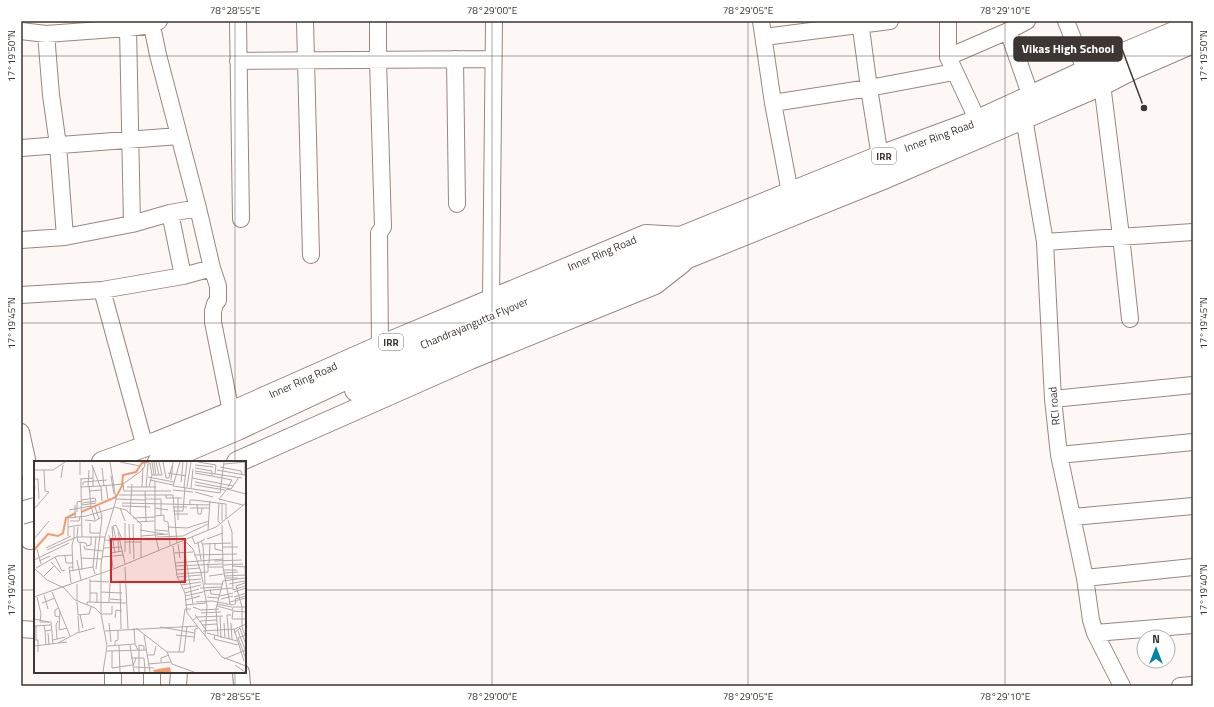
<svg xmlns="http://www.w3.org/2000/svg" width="1214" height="707" viewBox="0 0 1214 707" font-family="'Titillium Web',sans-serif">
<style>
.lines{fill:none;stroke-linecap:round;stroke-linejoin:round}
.minor-casing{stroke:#9a877e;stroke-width:18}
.major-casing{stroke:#9a877e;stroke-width:22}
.highway-casing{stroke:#9a877e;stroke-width:24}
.minor{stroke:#fff;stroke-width:16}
.major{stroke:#fff;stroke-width:20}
.highway{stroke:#fff;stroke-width:22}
.highway-bridge-casing{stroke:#9a877e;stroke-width:24;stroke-linecap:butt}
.highway-bridge{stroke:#fff;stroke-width:22}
.ticks{fill:none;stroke:#3e3632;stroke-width:1;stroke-opacity:0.45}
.labels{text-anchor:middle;stroke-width:3.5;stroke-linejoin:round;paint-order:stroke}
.shield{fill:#fff;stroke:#787270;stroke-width:1}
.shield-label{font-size:10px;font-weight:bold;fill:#3e3632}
.street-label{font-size:11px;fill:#3e3632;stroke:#fff}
.inset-river{fill:none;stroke:#f5996d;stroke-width:2}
.inset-road{fill:none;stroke:#b1aaa8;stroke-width:1}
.view{fill:#d62828;fill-opacity:0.15;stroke:#d62828;stroke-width:2}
.inset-edge{fill:none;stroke:#3e3632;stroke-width:2}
.leader{fill:none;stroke:#3e3632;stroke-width:1.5}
.callout-dot{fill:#3e3632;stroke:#fff;stroke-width:1.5}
.callout{fill:#3e3632;stroke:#3e3632;stroke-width:1.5}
.callout-label{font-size:12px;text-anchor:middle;font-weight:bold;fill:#fff}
.neatline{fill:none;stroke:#3e3632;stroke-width:1.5}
.ticks-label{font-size:10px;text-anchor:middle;fill:#3e3632}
</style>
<rect width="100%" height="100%" fill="#fdf8f6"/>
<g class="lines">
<defs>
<path id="minor" d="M151,21L158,55L198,208L212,268L218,286V300L215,304L213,311V322L231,412
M238,21L241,219
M305,21L311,255
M378,21V60L383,227L379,233L380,346
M761,21L773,103L792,203
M860,21L869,88L880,157
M948,21V57L978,121
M1066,21L1086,72
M128,28L132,224
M21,31L46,34L128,28L152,25L159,21
M1008,31L1031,97
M46,34L51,95L58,145L65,237
M764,37L890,21
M948,57L1008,31L1027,21
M455,59L457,204
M238,61L493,59
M1102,84L1121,236L1130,319
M773,103L869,88L954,72
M1024,118L1045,242L1053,399L1059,455L1085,578L1091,620L1095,633L1122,686
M21,148L179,136
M170,213L183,276
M21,240L65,237L132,224L170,213L198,208
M1045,242L1193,232
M102,290L145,447
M21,295L102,290L183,276L212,268
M491,299L494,21
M1053,399L1193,385
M21,432L33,487
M1059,455L1193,442
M1073,517L1193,506
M1085,578L1193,567
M21,629L35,630
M1095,633L1193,625
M241,672L242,686
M113,686V672
M152,686V672
M178,686L179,672
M1180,686L1193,685"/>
<path id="major" d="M102,462L157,442L231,412L380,346L646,235L682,237
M237,462L470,359L655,284L683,262
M21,491L35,486
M21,504L30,539"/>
<path id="highway" d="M356,390L491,331L690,256L883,178L1102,84L1131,69L1193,42
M159,462L237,429L383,361L491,315L880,157L978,121L1124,54L1193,25"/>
</defs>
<use href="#minor" class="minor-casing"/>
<use href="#major" class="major-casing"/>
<use href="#highway" class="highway-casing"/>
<use href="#minor" class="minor"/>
<use href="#major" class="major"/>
<use href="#highway" class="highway"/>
<defs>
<path id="highway-bridge" d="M21,513L35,509"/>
</defs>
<use href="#highway-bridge" class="highway-bridge-casing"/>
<use href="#highway-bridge" class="highway-bridge"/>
</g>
<path class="ticks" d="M235,21V462M492,21V686M748,21V686M1005,21V686M21,56H1193M21,323H1193M21,590H35M245,590H1193M235,672V686"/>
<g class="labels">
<g class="shield">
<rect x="872" y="148" width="24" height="16" rx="3"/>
<rect x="379" y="334" width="24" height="16" rx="3"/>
</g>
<g class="shield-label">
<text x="884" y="160">IRR</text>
<text x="391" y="346">IRR</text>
</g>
<g class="street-label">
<text transform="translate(939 136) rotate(-20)" y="4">Inner Ring Road</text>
<text transform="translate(602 253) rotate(-23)" y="4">Inner Ring Road</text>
<text transform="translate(474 323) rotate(-23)" y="4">Chandrayangutta Flyover</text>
<text transform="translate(303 380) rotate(-24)" y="4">Inner Ring Road</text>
<text transform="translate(1054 406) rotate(-95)" y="4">RCI road</text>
</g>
</g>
<g transform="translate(34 461)">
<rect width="212" height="212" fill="#fdf8f6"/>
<path d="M136,206L137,211H120L119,209Z" fill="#f5996d"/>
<path class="inset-river" d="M47,51L82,36L88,25L89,14L102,11L108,2L115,1M0,89L14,73L24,75L29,72L32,57L42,52"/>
<path class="inset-road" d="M46,1V14M86,1L106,5M118,1L120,14M120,1L122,14M122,1L125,14M129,1L132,17H135L138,5M146,1L139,25L186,32L190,1M164,1L182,4L181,13M211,1V14M190,3L212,1M113,4L116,2L118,14M161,4L179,6M59,6V25M186,6L207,10L208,14M68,7L70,25M0,9H19L31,1M183,9L211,14M161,10L208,17M134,12L152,15M161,12L178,15V10L161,7M77,15L80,33M178,15L198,19L194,26M114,16L140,21M27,17L29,4M47,17V26L66,25L58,4M158,17L199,25M0,18H4L5,38M47,18L59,17M116,19L139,24M137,19L139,1M121,20V73L125,90M147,21L149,1M161,21L197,28L205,16M89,23L90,30H137M49,24V21L73,19M161,24L191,29M55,25L57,45M66,25L89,23L106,11L111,5L110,1M67,25L68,40M72,25L74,38M47,26L48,76M54,26L55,9M93,26H122M108,26L109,7M112,26L114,4M115,26L118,14H128L125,1M150,26L153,1M153,26L157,1M157,27L159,8M139,29L159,31M55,30L67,29M111,30L112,60M161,31L179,36M85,34H139L143,82M132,34V37H148M0,37L1,25M144,37V59M82,38L111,39M111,38H127V54M48,39L61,37L62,40L48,42M88,42L176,44M185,42L184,60L186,62M156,43V39H160L192,43V58M163,43L164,53H167L168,47M188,43V60M41,44V57M48,44L62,42M209,44L185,38L193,28L212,33M88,45L116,46M61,46L65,58M80,46L92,49L108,64M139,46H153M86,47L91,60M121,47L134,49M156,47H175M0,48L15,31L11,30L10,9M35,49L57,45L61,59M139,50H149L151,26M43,51V41L48,40M96,53L98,23M140,53H154M121,55L130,54V60L134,61L136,84M99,57L121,56M51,59L61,60L68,56L65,45M194,59L198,71L199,129M36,60H45L46,56M103,61L120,60M56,62V72H66M91,62V91M95,63L96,93M99,63L100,98M107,64V96M188,64L189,106L196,143M78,65L79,80M34,66L47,64M40,66V77L43,76L44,81L52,82L53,85M44,66L43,76H71M134,66L153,67L175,60M106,69L130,73M121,69L134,70M174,69L176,40M84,71L91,103M75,74L79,107M34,75V57L52,55L79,47M107,75L134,73M123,76L149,75L174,63M158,76L161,83L171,78M0,78L15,60M173,78L189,72M71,79L79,80L82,79H86L88,78L82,64L79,65L82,79M84,79L85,91M79,80L81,92M167,80L169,85L171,123M46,81L48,109M91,81H107M152,81L159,88L167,111L173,145L171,175M164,81L167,99M181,82V88L189,90M144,83L146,97M168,83L197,82M50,85L51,88L69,90M52,85L57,84V76M139,85L143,115L151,132L153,152L188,196L212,205M189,86H204M12,87L37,75M70,87L88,86M3,88L7,103M13,89L40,77M76,92L89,90M140,92L159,91M151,92L159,143M160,94L203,93M31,95L32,102H39M21,96L28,110L31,109M68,96L90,94M47,97L68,98M0,99L35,82M43,99L47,119M5,100L16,95M180,100L208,99M17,101L27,112M141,102L189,98M175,102L176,82M189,104L209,103M141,105L188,103M198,105L212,106M211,105L212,128M91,106L94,168M174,106H189M0,107L13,119L30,127L41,139L61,147L67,153L73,185L69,211M2,107L23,95L39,94M62,108L68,56M142,109L166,107M189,109H203M35,110L59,106M39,110L38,84L40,77M190,112L204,111M61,113L59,106L62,76M143,113L174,111V102M10,115L20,105M175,115L190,113M190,115L212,114M143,116L167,114M191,117H204M56,120L75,121M145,120L167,118M77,121L91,120M86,121L87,168M37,122L35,106H39M211,122L202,125L208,146V166L212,177M170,123H189M195,123L211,120M147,124L167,121M166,127L188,126M150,128L167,124M176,128L177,133L186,134M199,129L211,125M169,130L198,127M18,131L36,175M67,131L88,132M200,131L212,127M56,132H63V142M151,132L165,128M10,134L14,148M151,135L169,131M186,135L199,132M0,136L82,107L182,66L212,42M3,136L7,153L6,161H17L19,183M173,136L185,137M200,136L212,132M76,138L88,139M187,138L199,135M151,139L166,135M43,140V123M43,141L44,154L55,153L57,146M56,141V118M75,141L76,122M162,141L178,140L199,144L202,142L201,138L212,135M196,141L212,137M8,142L21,137M183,143L198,146M53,144V141L92,142M151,144L172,142M183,145L198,149M159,146L167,149L185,148M26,150L25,169L33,167M198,150L199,146H212M199,150L198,158H212M199,150L212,151M167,152L187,151M67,153V104L71,76L82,39L76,1M68,153H78V145M46,154L49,167M161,154L173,170M44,155L45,171M186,155L187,177M25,156L21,155V149L25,147M81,157L82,149L88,150M0,158L15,161M159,159L163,156L189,155M166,160L183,159M75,162L77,181M190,162L191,177M197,162L198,179M10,164L11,170L17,169M168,164L183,163M0,165L17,164M2,165V179M126,166L161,172M100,167L101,183L104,189M102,167L133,191L138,203L160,211M200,168L210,200M11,170L12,184M71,170L164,165M169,170L201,168L212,163M204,170L212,191M14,172L15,184M173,172L203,180M200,172L206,167L212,184M110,174L116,211M142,174L160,176M181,174L180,178L204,184M212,174L204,177L212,198M184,175L182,148L189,120L211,117M23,178L22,164L24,160M195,178L193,154H197M0,179H4V191M19,179L31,176M160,181L161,168L164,167M24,182L43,172L61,167M81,184V180L84,179V169M85,184L86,211M96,184L100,211M0,185L33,181M74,185L101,183M73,190L113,189M78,190V207L98,204M133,191H145L151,148H157M145,191H150L153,165M113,194H120L122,185M97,197H102L99,205M102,197H110L111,211M190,198L212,189M127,201V197L135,194M114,203L137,201M201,204L211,211M100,206L120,207M105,211V184L110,185V189"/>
<path class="view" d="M77,78H151V121H77Z"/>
<rect width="212" height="212" class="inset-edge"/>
</g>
<path class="leader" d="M1144 108L1122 49"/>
<circle class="callout-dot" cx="1144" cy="108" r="4"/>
<rect class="callout" x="1014" y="37" width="108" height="24" rx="4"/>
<g class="callout-label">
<text x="1068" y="53">Vikas High School</text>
</g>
<rect width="1214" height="707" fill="none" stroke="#ffffff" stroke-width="44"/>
<g transform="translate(1156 649)"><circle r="19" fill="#ffffff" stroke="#b2afad"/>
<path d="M0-3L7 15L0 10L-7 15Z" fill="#0684a8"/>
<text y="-6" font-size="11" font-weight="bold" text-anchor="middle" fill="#3e3632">N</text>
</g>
<rect x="22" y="22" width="1170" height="663" class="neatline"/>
<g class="ticks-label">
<text x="235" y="14">78°28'55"E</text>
<text x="492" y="14">78°29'00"E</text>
<text x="748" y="14">78°29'05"E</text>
<text x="1005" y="14">78°29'10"E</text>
<text transform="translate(11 56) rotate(-90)" y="4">17°19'50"N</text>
<text transform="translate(1203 56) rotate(-90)" y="4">17°19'50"N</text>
<text transform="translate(11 323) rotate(-90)" y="4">17°19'45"N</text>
<text transform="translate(1203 323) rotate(-90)" y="4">17°19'45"N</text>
<text transform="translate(11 590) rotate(-90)" y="4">17°19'40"N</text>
<text transform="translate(1203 590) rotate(-90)" y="4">17°19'40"N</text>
<text x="235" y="700">78°28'55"E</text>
<text x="492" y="700">78°29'00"E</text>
<text x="748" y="700">78°29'05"E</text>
<text x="1005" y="700">78°29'10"E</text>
</g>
</svg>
